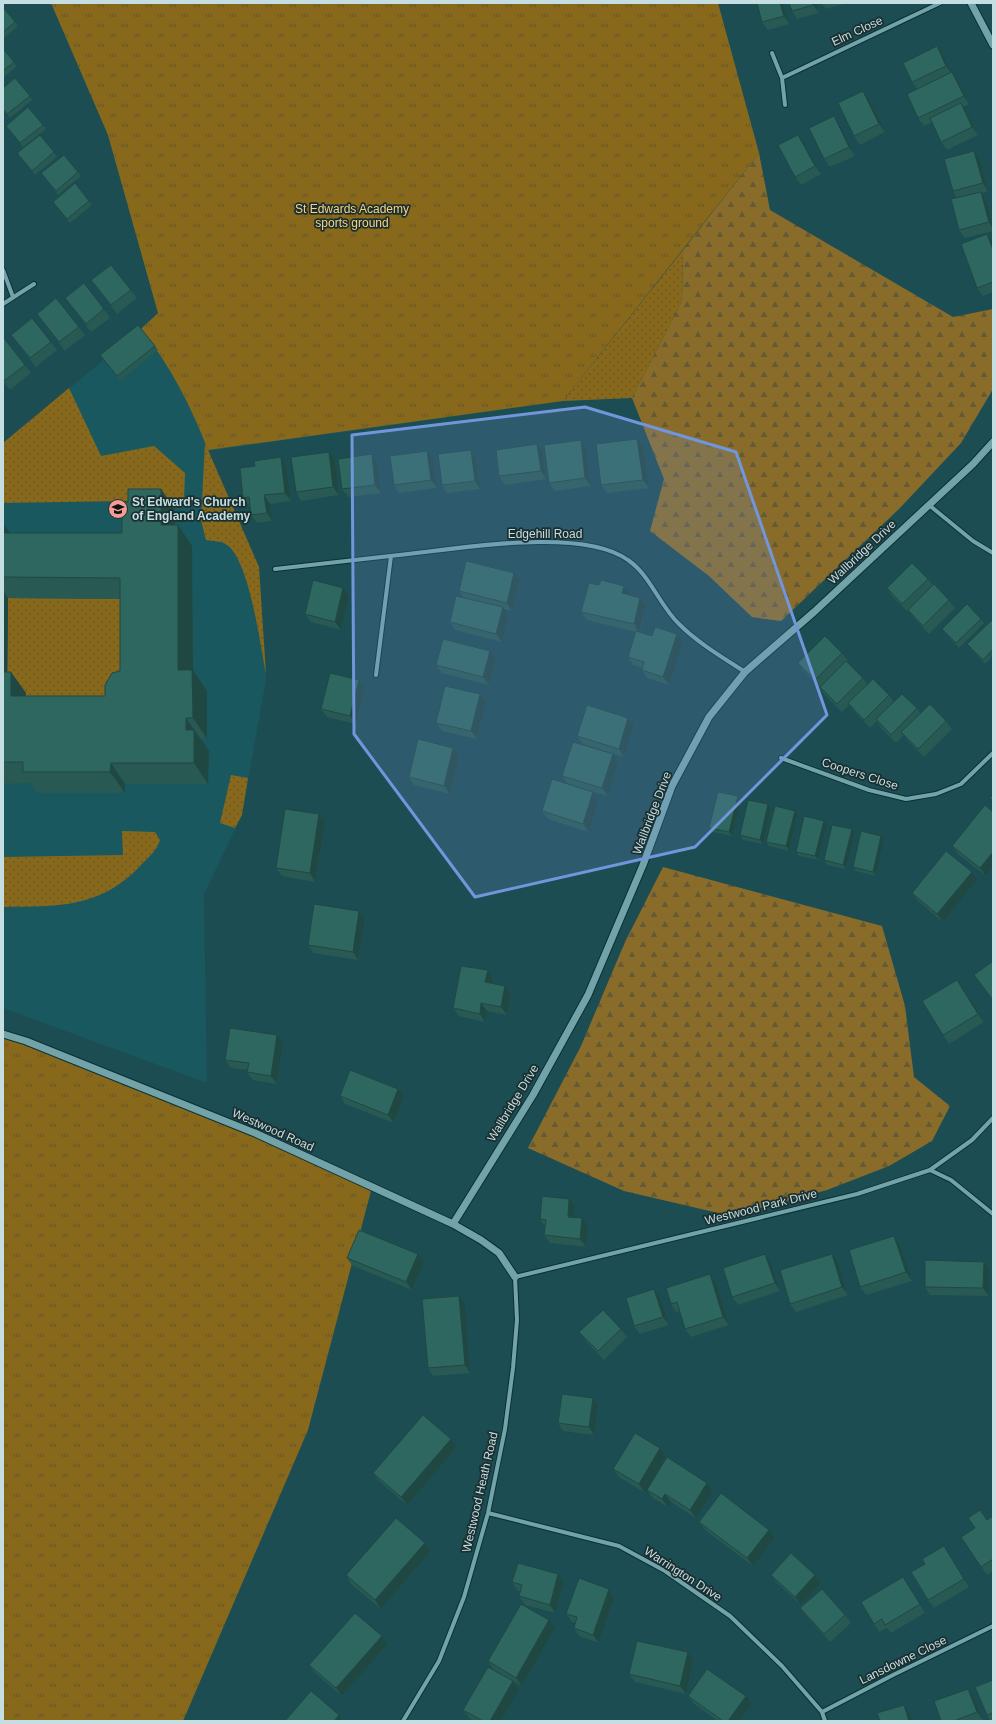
<svg xmlns="http://www.w3.org/2000/svg" width="996" height="1724" viewBox="0 0 996 1724" font-family="Arial,sans-serif">
<style>
.built{fill:#19585f}
.grass{fill:url(#grass-dots)}
.forest{fill:url(#forest-firs)}
.park{fill:url(#park-tufts)}
.lines{fill:none;stroke-linecap:round;stroke-linejoin:round}
.minor-casing{stroke:#0b3135;stroke-width:6}
.tertiary-casing{stroke:#0b3135;stroke-width:9}
.minor{stroke:#72a3a9;stroke-width:4}
.tertiary{stroke:#72a3a9;stroke-width:7}
.wall{fill:#285953;fill-rule:evenodd}
.shaded-wall{fill:#204843}
.building{fill:#2e6760;stroke:#204843}
.marked{fill:#7196dc;fill-opacity:0.2;stroke:#7196dc;stroke-width:3;stroke-linejoin:round}
.labels{text-anchor:middle;stroke-width:3.5;stroke-linejoin:round;paint-order:stroke}
.street-label{font-size:12px;fill:#c5dee1;stroke:#1b2f31}
.park-label{font-size:12px;fill:#f9d281;stroke:#1b2f31}
.poi-label{font-size:12px;font-weight:bold;fill:#c5dee1;stroke:#1b2f31;text-anchor:start}
</style>
<defs>
<pattern id="grass-dots" width="8" height="8" patternUnits="userSpaceOnUse"><rect width="8" height="8" fill="#88681b"/><path d="M2 2h.1M6 6h.1" fill="none" stroke="#65572d" stroke-width="1.8" stroke-linecap="round"/></pattern>
<pattern id="forest-firs" width="22" height="20" patternUnits="userSpaceOnUse"><rect width="22" height="20" fill="#896c29"/><path d="M5 1l3.5 6h-7zM16 11l3.5 6h-7z" fill="#665a35"/></pattern>
<pattern id="park-tufts" width="24" height="20" patternUnits="userSpaceOnUse"><rect width="24" height="20" fill="#88681b"/><path d="M3 7l-1-3M5 7V3M7 7l1-3M15 17l-1-3M17 17v-4M19 17l1-3" fill="none" stroke="#65572d"/></pattern>
</defs>
<rect width="100%" height="100%" fill="#1c4d52"/>
<path class="built" d="M51,3H718L759,153L563,401L208,451L259,567L266,679L242,815L204,894L207,1083L3,1008V443L141,329L158,313L108,135Z"/>
<path class="grass" d="M683,250L682,301L632,398L563,401Z
M69,388L101,456L154,446L185,473L184,500L3,503V443Z
M205,443L259,567L266,674C261,648 249,559 227,545C223,541 212,541 206,540L201,520Z
M8,598L135,599L120,717L7,693Z
M231,775L248,778L242,815L235,828L220,823Z
M122,831L155,832L160,840C157,850 149,857 142,864C101,909 58,906 3,907V857L123,855Z"/>
<path class="forest" d="M759,153L770,210L953,317L993,309V389L961,443L899,509L781,621L752,617L709,576L650,531L664,479L632,398L682,301L683,250Z
M663,867L882,926L905,1006L914,1077L950,1106L932,1141L889,1166L827,1190L731,1216L624,1191L528,1148L581,1046L625,942Z"/>
<path class="park" d="M51,3H718L759,153L563,401L208,450C192,408 170,365 141,329L158,313L108,135Z
M3,1034L113,1076L372,1187L308,1430L183,1721H3Z"/>
<g class="lines">
<defs>
<path id="minor" d="M772,53L782,78L785,105
M782,78L940,3
M3,270L13,297
M3,304L34,284
M929,505L973,541L993,553
M275,569C320,564 364,559 408,554C463,548 583,527 628,560C651,576 659,605 679,624C698,643 722,657 745,672
M376,675L391,556
M781,758L869,790L906,799L936,794L961,784L993,753
M930,1170L951,1180L993,1214
M488,1513L619,1546L665,1571L730,1616L782,1666L822,1712L825,1721
M822,1712L893,1675L993,1626
M403,1721L439,1661L464,1597L488,1513L505,1429L513,1368L517,1320L515,1277L857,1194L930,1170L972,1140L993,1118"/>
<path id="tertiary" d="M971,3L993,45
M3,1034L26,1041L255,1133L453,1224L481,1240L499,1253L515,1277
M453,1224L533,1095L588,995L643,865L672,786L709,717L745,672L814,612L973,464L993,442"/>
</defs>
<use href="#minor" class="minor-casing"/>
<use href="#tertiary" class="tertiary-casing"/>
<use href="#minor" class="minor"/>
<use href="#tertiary" class="tertiary"/>
</g>
<path class="wall" d="M757,3H783L789,24L768,30L762,22Z
M816,3L819,13L797,19L792,11Z
M821,3H847L826,9Z
M3,7L18,26L3,39Z
M937,46L943,54L951,73L952,72L958,80L969,104L963,107L966,111L978,135L947,150L941,142L932,122L924,126L918,118L917,89L912,82Z
M3,49L17,66L3,78Z
M3,88L30,96L32,100L10,118L3,110Z
M869,99L885,132L860,145L854,136Z
M834,116L840,125L855,156L830,167L824,159Z
M43,125L46,129L23,147L6,126Z
M804,143L821,174L801,185L795,177Z
M974,151L980,159L988,191L982,193L986,200L993,226V231L965,238L959,230L957,198L953,191Z
M54,152L57,157L35,175L17,153Z
M78,172L81,176L58,195L41,173Z
M89,201L92,205L70,223L53,202Z
M987,234L993,242V292L983,296L977,288Z
M91,280L131,290L137,298L117,314Z
M65,298L104,309L110,318L91,332Z
M37,314L79,327L85,335L65,351Z
M11,335L51,342L57,350L36,367Z
M3,337L31,373L10,390L3,381Z
M155,346L158,350L120,381L103,359Z
M581,440L586,449L591,486L555,491L549,483Z
M537,444L543,452L546,479L505,485L499,476Z
M643,447L649,488L607,493L601,485Z
M471,450L476,458L480,489L447,493L442,485Z
M329,452L335,460L339,495L301,501L296,492Z
M281,457L286,466L291,501L270,504L272,521L257,523L251,515L250,506H249L243,498L255,466Z
M433,459L437,488L399,493L394,485Z
M377,463L381,493L348,497L342,489Z
M161,489L175,510V525H178L192,546L193,670L207,691V739H201V740L209,751L208,784H125V793H37L31,783L3,784V523L10,533H122L128,502ZM8,598L120,599V671L105,696H26V693L7,672Z
M928,579L933,585L949,600L955,608L929,634L914,618L909,611L908,612L892,596L887,588Z
M520,581L512,611L504,609L508,615L502,642L455,630L450,622L464,598L459,591Z
M630,594L629,595L646,606L640,632L652,636L683,642L669,685L647,678L642,670V668L633,665L628,657L636,632L587,620L581,612Z
M349,596L341,630L311,622L305,614Z
M981,619L984,623L959,648L945,633L942,629Z
M993,620V659L992,657L985,664L970,648L967,644Z
M842,653L848,661L847,662L863,678L867,684L889,695L894,702L917,708L920,713L946,721L952,729L924,757L907,740L904,735L896,743L881,728L877,721L870,728L854,711L849,705L842,712L825,695L820,688L804,671L798,663Z
M496,659L489,685L442,673L436,665Z
M365,688L356,724L327,717L321,709Z
M486,702L477,739L442,731L436,723Z
M634,726L624,757L583,744L577,736Z
M453,748L459,756L450,794L414,785L409,777Z
M618,763L608,796L568,784L562,776Z
M593,792L598,801L589,832L548,819L542,811Z
M741,800L732,836L712,832L709,828Z
M771,809L763,844L743,840L740,835Z
M993,812V867L986,876L958,854L952,846Z
M319,814L325,822L315,882L282,876L276,868Z
M797,815L789,851L769,846L766,842Z
M827,825L818,860L799,856L796,852Z
M855,833L846,869L827,865L824,860Z
M884,840L876,876L856,871L853,867Z
M977,880L943,922L918,901L912,893Z
M359,911L365,919L358,960L313,953L308,945Z
M488,970L493,979L492,984L505,986L511,994L507,1015L487,1011L485,1022L459,1016L453,1008Z
M957,980L984,1022L949,1044L943,1035Z
M283,1043L277,1084L253,1080L247,1072L248,1070L231,1068L225,1060Z
M340,1096L404,1097L394,1123L345,1104Z
M575,1207L574,1217L588,1226L586,1247L550,1243L544,1235L545,1227L540,1219Z
M894,1236L900,1244L912,1281L866,1295L860,1287Z
M765,1254L771,1262L780,1291L738,1305L732,1297Z
M832,1254L838,1262L848,1295L796,1312L790,1304Z
M347,1258L424,1262L412,1290L353,1266Z
M984,1262L989,1270V1296L930,1295L925,1287Z
M710,1274L716,1282L729,1325L691,1337L685,1329L680,1311L676,1312L671,1304Z
M654,1289L660,1297L669,1325L640,1334L634,1326Z
M465,1304L470,1373L433,1376L428,1368Z
M621,1329L627,1337L604,1360L585,1340L579,1332Z
M593,1398L598,1406L594,1435L563,1431L558,1423Z
M451,1439L457,1447L407,1505L379,1481L373,1473Z
M660,1448L666,1456L645,1493L619,1477L613,1469Z
M647,1490L713,1491L696,1518L671,1502L668,1507L653,1498Z
M993,1516V1571L987,1575L961,1537Z
M699,1522L775,1538L753,1566L705,1530Z
M944,1546L950,1554L969,1587L934,1608L928,1600L925,1564Z
M431,1551L381,1609L351,1584L346,1575Z
M771,1575L821,1583L801,1605L777,1583Z
M512,1582H564L555,1613L525,1605L519,1596L521,1591H518Z
M909,1585L925,1613L891,1633L887,1628L879,1632L874,1624Z
M609,1589L614,1598L599,1643L579,1636L574,1628L575,1623L572,1622L566,1614Z
M800,1608L845,1615L851,1623L830,1642L806,1616Z
M555,1628L522,1686L494,1670L488,1661Z
M382,1636L388,1644L342,1696L315,1673L309,1665Z
M688,1652L693,1661L686,1694L635,1682L629,1674Z
M993,1680V1721H991L987,1715Z
M968,1689L974,1697L983,1720L980,1721H941Z
M519,1690L501,1721H474L469,1718L463,1710Z
M688,1696L752,1704L740,1721H718L694,1704Z"/>
<path class="shaded-wall" d="M780,3H783L789,24L784,16Z
M812,3H816L819,13L813,5Z
M937,46L943,54L952,74L946,66Z
M952,72L958,80L969,104L964,96Z
M863,91L869,99L885,132L879,124Z
M961,103L966,111L978,135L972,127Z
M834,116L840,125L855,156L849,147Z
M798,135L804,143L821,174L815,166Z
M974,151L980,159L988,191L983,183Z
M981,192L986,200L993,226V229L989,222Z
M987,234L993,242V250Z
M637,439L643,447L649,488L643,480Z
M581,440L586,449L591,486L585,478Z
M537,444L543,452L546,479L541,471Z
M471,450L476,458L480,489L475,481Z
M427,451L433,459L437,488L431,480Z
M329,452L335,460L339,495L333,487Z
M372,454L377,463L381,493L375,485Z
M281,457L286,466L291,501L285,493Z
M161,489L175,510V546L161,525Z
M264,495L270,504L272,521L267,513Z
M3,523L13,537L3,539Z
M178,525L192,546L193,670L207,691V739L193,718L178,670Z
M514,573L520,581L512,611L507,603Z
M624,586L630,594L628,602L622,593Z
M343,588L349,596L341,630L335,622Z
M3,591L8,598L7,693L3,688Z
M640,598L646,606L639,633L634,624Z
M503,607L508,615L502,642L496,634Z
M677,634L683,642L669,685L663,677Z
M490,651L496,659L489,685L483,677Z
M11,672L26,693V717L11,696Z
M359,680L365,688L356,724L350,716Z
M480,694L486,702L477,739L471,731Z
M186,718L209,751L208,784L194,763L186,730Z
M628,718L634,726L624,757L619,749Z
M453,748L459,756L450,794L444,786Z
M613,754L618,763L608,796L602,788Z
M111,763L125,784V793L110,772Z
M593,792L598,801L589,832L583,824Z
M738,796L741,800L732,836L729,832Z
M768,804L771,809L763,844L760,840Z
M795,811L797,815L789,851L786,846Z
M319,814L325,822L315,882L310,873Z
M824,821L827,825L818,860L815,856Z
M852,829L855,833L846,869L843,865Z
M881,836L884,840L876,876L873,872Z
M993,852V867L986,876L980,868Z
M972,872L977,880L943,922L937,914Z
M359,911L365,919L358,960L353,952Z
M488,970L493,979L491,990L485,982Z
M957,980L963,988L984,1022L978,1014Z
M505,986L511,994L507,1015L501,1007Z
M481,1003L487,1011L485,1022L480,1014Z
M277,1035L283,1043L277,1084L271,1076Z
M398,1089L404,1097L394,1123L388,1115Z
M569,1199L575,1207L573,1225L568,1217Z
M582,1218L588,1226L586,1247L580,1239Z
M894,1236L900,1244L912,1281L906,1272Z
M418,1254L424,1262L412,1290L406,1282Z
M765,1254L771,1262L780,1291L775,1283Z
M832,1254L838,1262L848,1295L842,1287Z
M984,1262L989,1270V1296L983,1288Z
M710,1274L716,1282L729,1325L723,1317Z
M654,1289L660,1297L669,1325L663,1317Z
M459,1296L465,1304L470,1373L465,1365Z
M593,1398L598,1406L594,1435L589,1427Z
M451,1439L457,1447L407,1505L401,1497Z
M660,1448L666,1456L645,1493L639,1484Z
M707,1483L713,1491L696,1518L690,1510Z
M665,1494L671,1502L668,1507L662,1499Z
M769,1530L775,1538L753,1566L747,1558Z
M425,1543L431,1551L381,1609L375,1600Z
M944,1546L950,1554L969,1587L964,1579Z
M558,1574L564,1582L555,1613L550,1605Z
M815,1575L821,1583L801,1605L795,1597Z
M903,1577L909,1585L925,1613L920,1604Z
M609,1589L614,1598L599,1643L593,1635Z
M549,1620L555,1628L522,1686L516,1678Z
M382,1636L388,1644L342,1696L336,1688Z
M688,1652L693,1661L686,1694L680,1686Z
M513,1681L519,1690L501,1721H490Z
M968,1689L974,1697L983,1720L977,1712Z
M746,1696L752,1704L740,1721H728Z
M904,1705L909,1713L912,1721H909Z
M339,1715L343,1721H334Z"/>
<path class="building" d="M757,3H780L784,16L762,22Z
M789,3H812L813,5L792,11Z
M3,7L15,22L3,32Z
M937,46L946,66L912,82L903,63Z
M3,49L14,62L3,71Z
M952,72L964,96L918,118L907,94Z
M15,78L30,96L7,114L3,109V88Z
M863,91L879,124L854,136L838,103Z
M961,103L972,127L941,142L930,118Z
M28,107L43,125L20,143L6,126Z
M834,116L849,147L824,159L809,128Z
M40,135L54,152L32,171L17,153Z
M798,135L815,166L795,177L778,145Z
M974,151L983,183L953,191L944,159Z
M64,155L78,172L56,191L41,173Z
M75,183L89,201L67,219L53,202Z
M981,192L989,222L959,230L951,199Z
M987,234L993,250V282L977,288L961,244Z
M111,265L131,290L111,305L91,280Z
M84,283L104,309L86,324L65,298Z
M56,298L79,327L59,342L37,314Z
M32,318L51,342L30,358L11,335Z
M138,325L155,346L117,376L100,355Z
M3,337L25,365L4,381L3,380Z
M637,439L643,480L601,485L596,444Z
M581,440L585,478L549,483L544,445Z
M537,444L541,471L499,476L496,450Z
M471,450L475,481L442,485L438,454Z
M427,451L431,480L394,485L390,456Z
M329,452L333,487L296,492L291,457Z
M372,454L375,485L342,489L338,459Z
M281,457L285,493L264,495L267,513L251,515L249,497L243,498L240,468L255,466L254,461Z
M128,489H161V525H178V670H192L193,718H186V730H194V763H111L110,772H23V762H3V672H11V696H105V685L112,673L120,671V578L3,577V533H122V502H128Z
M466,561L514,573L507,603L459,591Z
M912,563L928,579L902,604L887,588Z
M313,580L343,588L335,622L305,614Z
M601,580L624,586L622,593L640,598L634,624L581,612L589,583L599,585Z
M934,584L949,600L923,626L908,610Z
M456,596L503,607L496,634L450,622Z
M967,604L981,619L956,643L942,629Z
M992,620H993V649L983,660L967,644Z
M655,627L677,634L663,677L642,670L644,662L628,657L636,631L652,636Z
M825,636L842,653L815,680L798,663Z
M443,639L490,651L483,677L436,665Z
M993,653V658L990,655Z
M846,661L863,678L837,704L820,687Z
M330,673L359,680L350,716L321,709Z
M873,679L889,695L864,720L848,703Z
M445,686L480,694L471,731L436,723Z
M902,694L917,708L891,735L876,719Z
M930,704L946,721L918,749L901,732Z
M587,705L628,718L619,749L577,736Z
M418,739L453,748L444,786L409,777Z
M573,742L613,754L602,788L562,776Z
M552,779L593,792L583,824L542,811Z
M718,792L738,796L729,832L709,828Z
M993,795V801L990,798Z
M748,800L768,804L760,840L740,835Z
M985,805L993,812V852L980,868L952,846Z
M775,806L795,811L786,846L766,842Z
M285,809L319,814L310,873L276,868Z
M804,816L824,821L815,856L796,852Z
M832,825L852,829L843,865L824,860Z
M861,831L881,836L873,872L853,867Z
M946,851L972,872L937,914L912,893Z
M314,904L359,911L353,952L308,945Z
M993,961V1000L974,975Z
M461,966L488,970L485,982L505,986L501,1007L481,1003L480,1014L453,1008Z
M957,980L978,1014L943,1035L922,1001Z
M230,1028L277,1035L271,1076L247,1072L249,1063L225,1060Z
M350,1070L398,1089L388,1115L340,1096Z
M542,1196L569,1199L568,1217L582,1218L580,1239L544,1235L546,1220L540,1219Z
M359,1230L418,1254L406,1282L347,1258Z
M894,1236L906,1272L860,1287L849,1250Z
M765,1254L775,1283L732,1297L723,1268Z
M832,1254L842,1287L790,1304L780,1270Z
M925,1260L984,1262L983,1288L925,1287Z
M710,1274L723,1317L685,1329L677,1302L671,1304L666,1288Z
M654,1289L663,1317L634,1326L626,1298Z
M459,1296L465,1365L428,1368L422,1299Z
M603,1310L621,1329L598,1351L579,1332Z
M562,1394L593,1398L589,1427L558,1423Z
M423,1415L451,1439L401,1497L373,1473Z
M635,1433L660,1448L639,1484L613,1469Z
M667,1457L707,1483L690,1510L665,1494L662,1499L647,1490Z
M721,1493L769,1530L747,1558L699,1522Z
M980,1510L987,1520L993,1516V1559L981,1567L961,1537L975,1528L968,1518Z
M396,1518L425,1543L375,1600L346,1575Z
M944,1546L964,1579L928,1600L911,1572L925,1564L922,1559Z
M791,1553L815,1575L795,1597L771,1575Z
M518,1563L558,1574L550,1605L519,1596L522,1585L512,1582Z
M903,1577L920,1604L885,1625L882,1619L874,1624L861,1602Z
M579,1578L609,1589L593,1635L574,1628L577,1617L566,1614Z
M822,1589L845,1615L824,1634L800,1608Z
M521,1604L549,1620L516,1678L488,1661Z
M355,1613L382,1636L336,1688L309,1665Z
M637,1641L688,1652L680,1686L629,1674Z
M488,1667L513,1681L490,1721H483L463,1710Z
M707,1669L746,1696L728,1721H723L688,1696Z
M993,1680V1713L987,1715L975,1687Z
M968,1689L977,1712L954,1721H941L934,1701Z
M311,1691L339,1715L334,1721H285Z
M904,1705L909,1721H880L877,1713Z"/>
<path class="marked" d="M585,407L736,452L827,715L695,847L475,897L354,734L352,435Z"/>
<defs>
<symbol id="school-disc" viewBox="-11 -11 22 22"><circle r="9.5" fill="#f59c95" stroke="#1b2f31"/><path d="M0-5L7-2L0 1L-7-2ZM-4 1L0 2.5L4 1V4Q0 6-4 4Z" fill="#111"/></symbol>
</defs>
<g fill-rule="evenodd">
<use href="#school-disc" x="107" y="498" width="22" height="22"/>
</g>
<g class="labels">
<g class="street-label">
<text transform="translate(857 31) rotate(-25)" y="4">Elm Close</text>
<text x="545" y="538">Edgehill Road</text>
<text transform="translate(862 552) rotate(-43)" y="4">Wallbridge Drive</text>
<text transform="translate(860 774) rotate(18)" y="4">Coopers Close</text>
<text transform="translate(652 813) rotate(-69)" y="4">Wallbridge Drive</text>
<text transform="translate(513 1103) rotate(-59)" y="4">Wallbridge Drive</text>
<text transform="translate(273 1130) rotate(24)" y="4">Westwood Road</text>
<text transform="translate(761 1207) rotate(-14)" y="4">Westwood Park Drive</text>
<text transform="translate(480 1492) rotate(-77)" y="4">Westwood Heath Road</text>
<text transform="translate(683 1574) rotate(33)" y="4">Warrington Drive</text>
<text transform="translate(903 1660) rotate(-26)" y="4">Lansdowne Close</text>
</g>
<g class="park-label">
<text x="352" y="213">St Edwards Academy<tspan x="352" dy="14">sports ground</tspan></text>
</g>
<g class="poi-label">
<text x="132" y="506">St Edward's Church<tspan x="132" dy="14">of England Academy</tspan></text>
</g>
</g>
<rect width="996" height="1724" fill="none" stroke="#c5dee1" stroke-width="8"/>
</svg>
